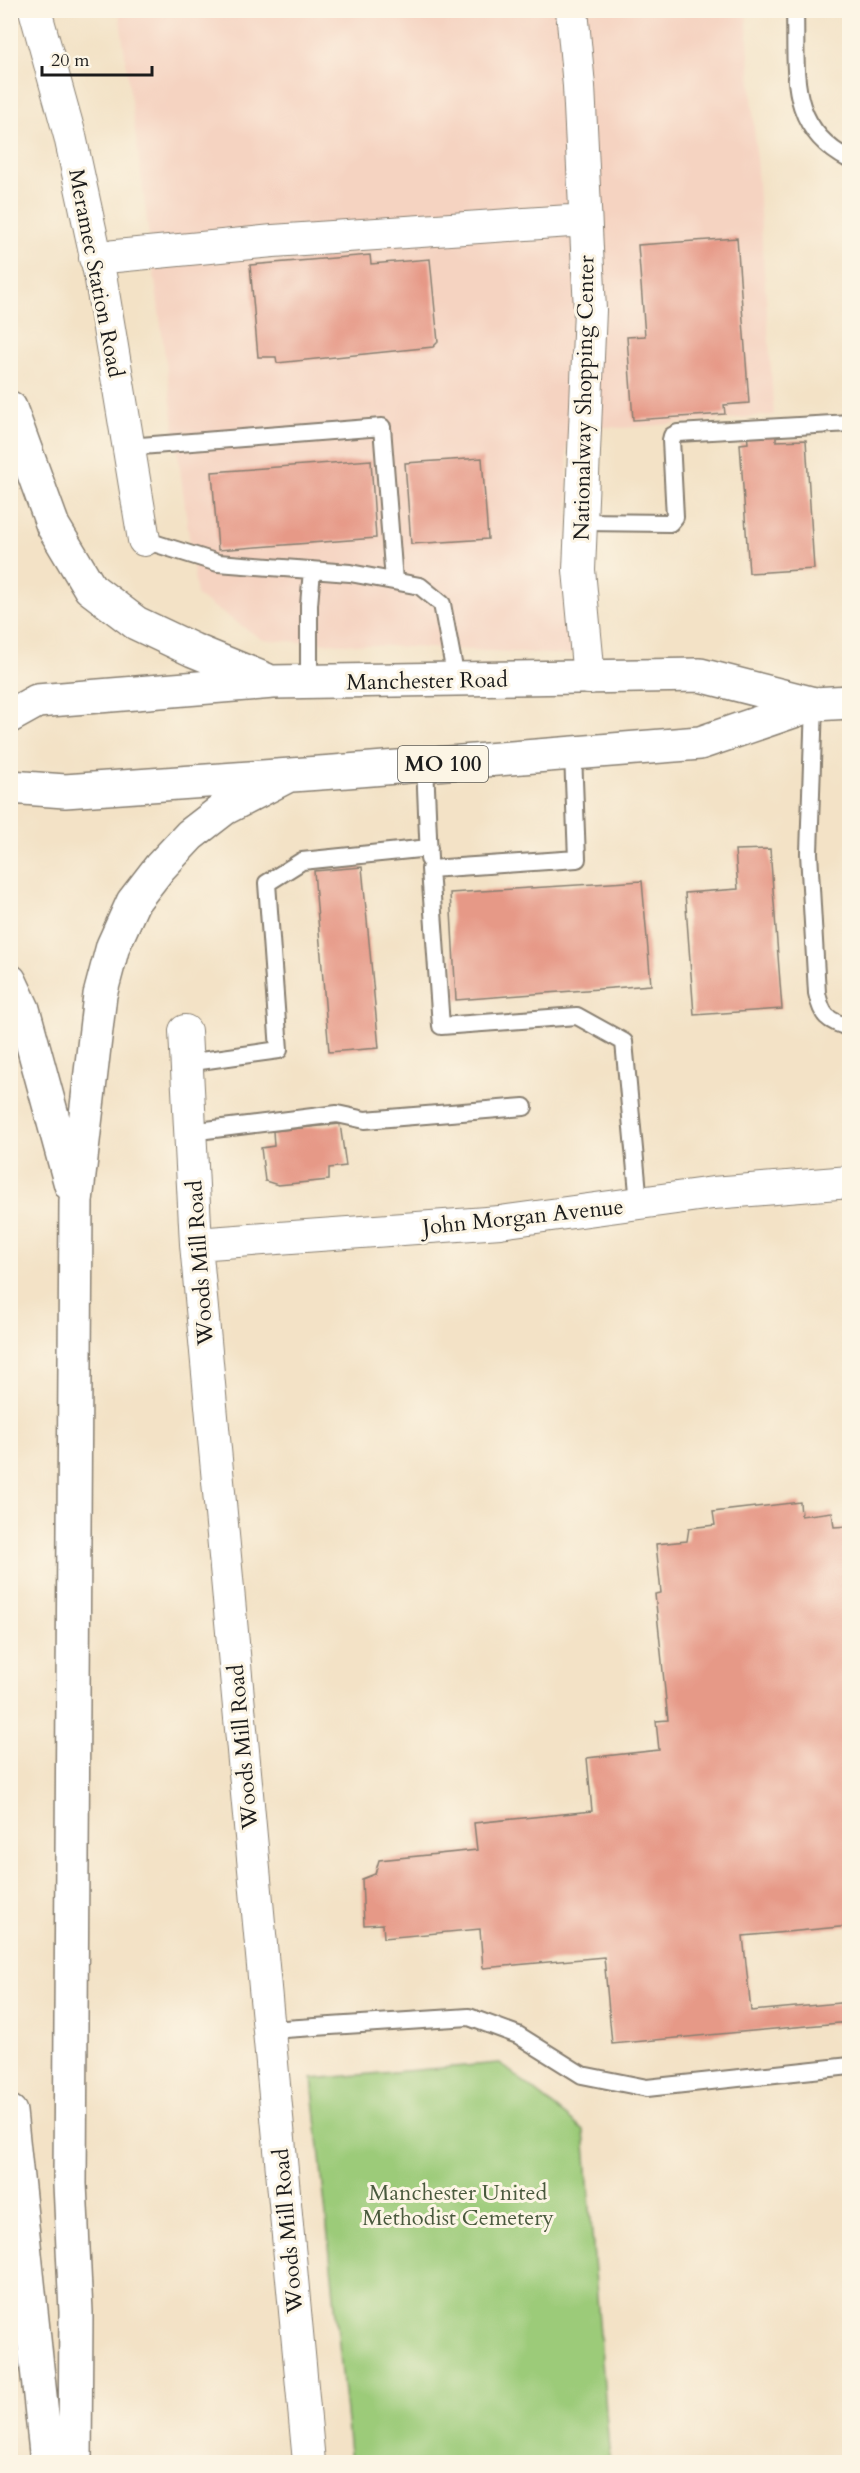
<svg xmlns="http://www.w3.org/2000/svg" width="860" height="2473" viewBox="0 0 860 2473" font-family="Cardo,serif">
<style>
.built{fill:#f5d3c1}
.green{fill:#9ccb79;stroke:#5c744a;stroke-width:1.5}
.building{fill:#e69987}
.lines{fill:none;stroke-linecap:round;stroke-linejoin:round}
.lane-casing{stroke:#887f71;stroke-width:20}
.street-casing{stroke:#887f71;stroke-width:34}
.highway-casing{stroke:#887f71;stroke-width:36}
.lane{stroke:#fff;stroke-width:16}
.street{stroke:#fff;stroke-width:32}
.highway{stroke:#fff;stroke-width:33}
.labels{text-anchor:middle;stroke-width:6;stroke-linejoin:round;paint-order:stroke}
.shield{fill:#fcf5e5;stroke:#5f5d58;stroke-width:1.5}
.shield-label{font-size:21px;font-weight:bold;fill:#1c1c1c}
.street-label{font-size:22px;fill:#1c1c1c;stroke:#fcf5e5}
.park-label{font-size:22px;fill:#49593d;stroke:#fcf5e5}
</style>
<rect width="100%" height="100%" fill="#fcf5e5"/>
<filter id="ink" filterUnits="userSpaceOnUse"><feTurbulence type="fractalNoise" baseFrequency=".0167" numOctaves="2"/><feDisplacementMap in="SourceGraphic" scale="12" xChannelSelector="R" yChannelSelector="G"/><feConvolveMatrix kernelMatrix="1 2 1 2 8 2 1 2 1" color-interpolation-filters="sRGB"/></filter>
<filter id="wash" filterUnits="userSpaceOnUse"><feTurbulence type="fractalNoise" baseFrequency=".008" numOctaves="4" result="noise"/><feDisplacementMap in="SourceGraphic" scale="24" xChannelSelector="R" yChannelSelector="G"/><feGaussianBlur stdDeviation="1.35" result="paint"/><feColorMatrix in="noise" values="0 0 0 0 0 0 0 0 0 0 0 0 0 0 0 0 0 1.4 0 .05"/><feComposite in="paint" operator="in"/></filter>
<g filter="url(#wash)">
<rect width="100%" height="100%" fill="#f3e2c6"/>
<path class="built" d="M119,11H746L774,415L623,428L571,425L567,450L572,655L263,640L197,596Z"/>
<path class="green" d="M500,2063L584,2131L610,2462H351L312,2079Z"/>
<g id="blocks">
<path class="building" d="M737,238L749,403L724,405L725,414L633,420L627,337L645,336L638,245Z
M370,255L371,264L430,259L438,342L433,347L277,363L276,357H258L250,265Z
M776,430V441L806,440L814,569L749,573L740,444L748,443L747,433Z
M482,458L488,539L411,544L405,463Z
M371,460L376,538L218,550L212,472Z
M770,849L782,1009L694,1015L685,893L738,889L735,850Z
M362,867L379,1048L329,1052L314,871Z
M642,881L651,985L456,1000L450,893Z
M340,1124L346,1166L329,1168V1180L278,1185L265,1181L261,1148L274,1146L273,1131Z
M800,1502L801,1516L832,1512L834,1527L850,1526V1926L743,1936L751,2011L850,2002V2022L612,2044L604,1957L483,1968L480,1929L384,1938L383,1924L364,1925L362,1879L375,1874L379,1860L477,1850L474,1823L592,1811L587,1758L659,1750L656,1721L668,1720L655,1594L661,1593L656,1544L687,1541L689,1528L715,1525L713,1512Z"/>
</g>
</g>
<g filter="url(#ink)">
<use href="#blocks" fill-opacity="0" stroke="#887f71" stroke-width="1.5"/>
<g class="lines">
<defs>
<path id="lane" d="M795,10C797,72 786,127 850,160
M128,447L382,427L394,581
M581,522L670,523L675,517L671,440L672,436L678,433L850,423
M144,540L218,563L350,573L420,586L442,604L456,679
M309,682V605L312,570
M814,704L809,853L817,993C822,1017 827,1020 850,1028
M573,754L577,859L430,869L441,1026L577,1016L624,1042L639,1203
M425,765L429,859
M186,1063L279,1050L267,883L302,861L429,848
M190,1132L337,1114L365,1120L524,1107
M269,2030L469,2017L518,2035L582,2075L647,2088L850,2066"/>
<path id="street" d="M35,10L70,136L101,280L144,540
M572,10L579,86L590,310L579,570L589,678
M95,258L273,241L585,220
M185,1031L196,1244L309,2462
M196,1244L500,1222L713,1193L850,1182"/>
<path id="highway" d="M10,408L53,526L90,588L136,623L193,650L266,680
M10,716L37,701L273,682L700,675L814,704
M10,787L65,791L334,772L700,743L814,704L850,702
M10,981L23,1009L71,1185
M10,2112L47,2462
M75,2462L76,2312L70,2184L76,1201L100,995L113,946L133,902L160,867L190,835L225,808L287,776"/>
</defs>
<use href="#lane" class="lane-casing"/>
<use href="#street" class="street-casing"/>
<use href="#highway" class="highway-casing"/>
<use href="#lane" class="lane"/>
<use href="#street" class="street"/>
<use href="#highway" class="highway"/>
</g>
</g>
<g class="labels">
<rect class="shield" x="398" y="746" width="90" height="36" rx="4.5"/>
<g class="shield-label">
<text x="443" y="771">MO 100</text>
</g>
<g class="street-label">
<text transform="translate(97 273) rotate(79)" y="8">Meramec Station Road</text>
<text transform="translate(583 398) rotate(-89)" y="8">Nationalway Shopping Center</text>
<text transform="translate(427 680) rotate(-1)" y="8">Manchester Road</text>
<text transform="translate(523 1216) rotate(-6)" y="8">John Morgan Avenue</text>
<text transform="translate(199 1263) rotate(-94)" y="8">Woods Mill Road</text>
<text transform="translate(242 1747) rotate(-95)" y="8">Woods Mill Road</text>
<text transform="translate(287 2231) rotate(-95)" y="8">Woods Mill Road</text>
</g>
<g class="park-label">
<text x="458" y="2200">Manchester United<tspan x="458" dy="25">Methodist Cemetery</tspan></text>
</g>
</g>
<rect width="860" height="2473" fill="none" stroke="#fcf5e5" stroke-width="36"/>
<path d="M42 66v9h110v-9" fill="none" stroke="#1c1c1c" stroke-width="3"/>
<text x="51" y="66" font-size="18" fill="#1c1c1c" stroke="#fcf5e5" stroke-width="4.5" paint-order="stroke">20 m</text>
</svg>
